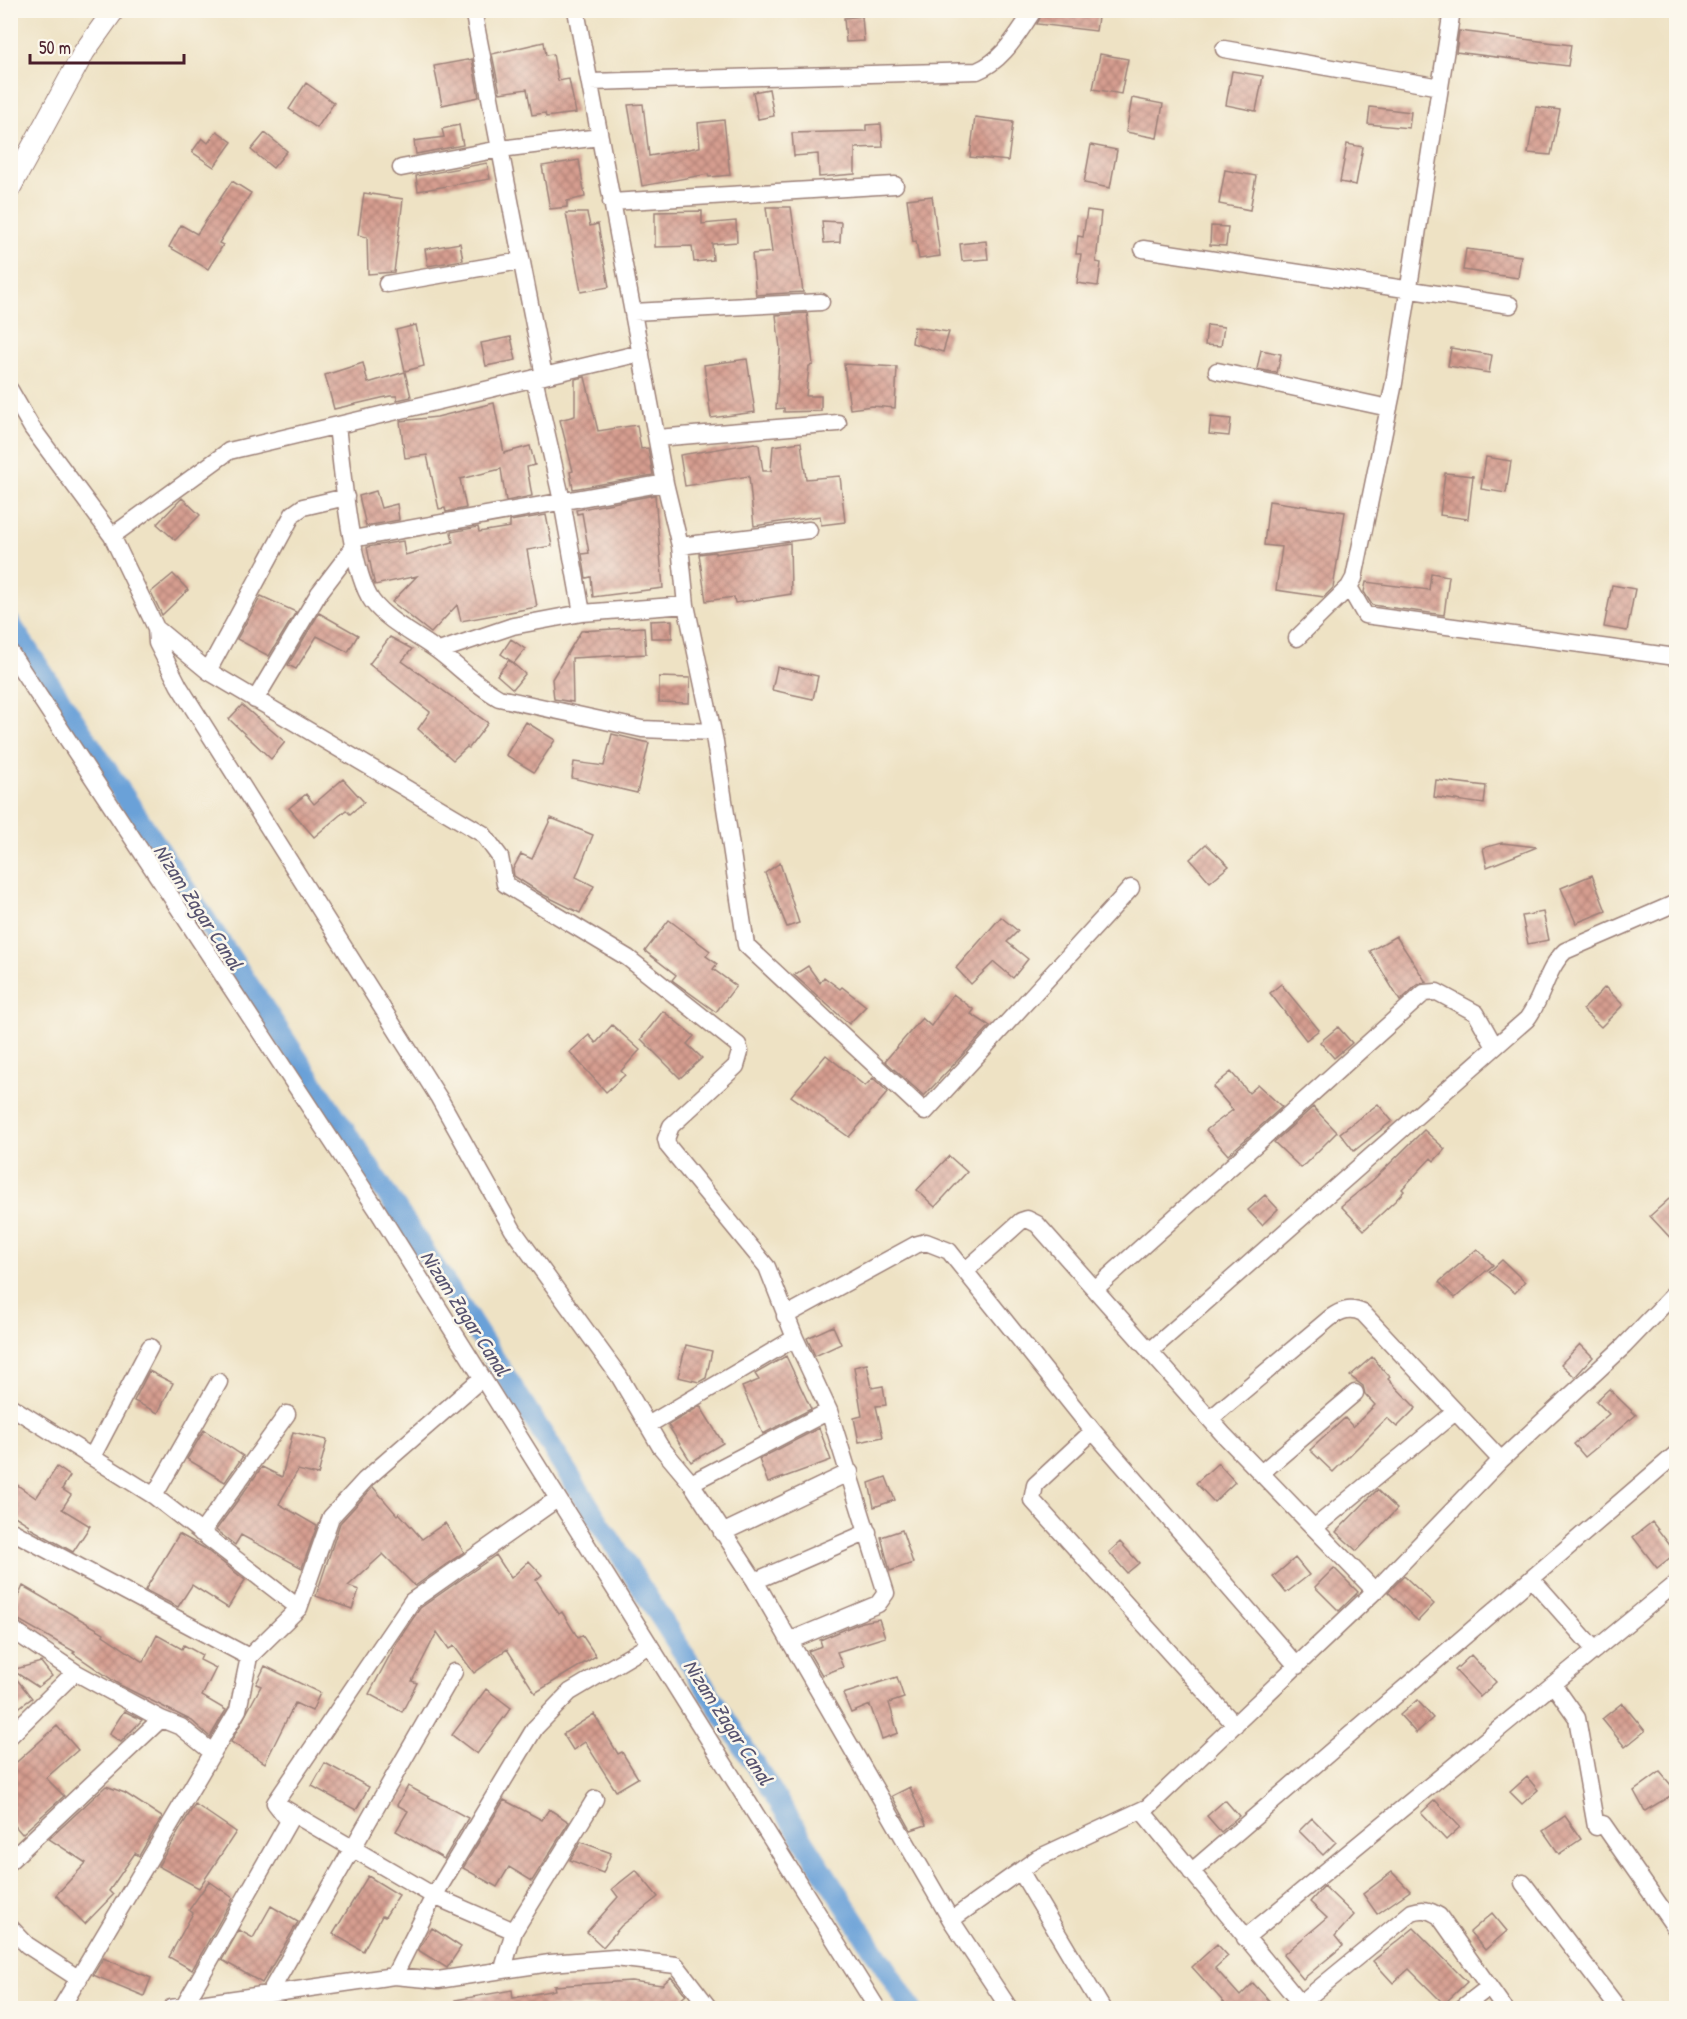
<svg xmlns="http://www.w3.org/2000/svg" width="1687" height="2019" viewBox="0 0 1687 2019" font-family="'Patrick Hand',sans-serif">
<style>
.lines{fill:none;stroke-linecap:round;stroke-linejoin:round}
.canal{stroke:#6ba1d8;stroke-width:21}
.building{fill:url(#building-cross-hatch)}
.minor-casing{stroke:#9c8078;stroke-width:19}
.tertiary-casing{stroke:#9c8078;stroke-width:23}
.minor{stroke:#fff;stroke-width:16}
.tertiary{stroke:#fff;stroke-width:21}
.labels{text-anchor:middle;stroke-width:5;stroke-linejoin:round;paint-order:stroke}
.water-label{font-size:21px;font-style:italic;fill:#575370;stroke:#fbf7ec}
</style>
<defs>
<pattern id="building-cross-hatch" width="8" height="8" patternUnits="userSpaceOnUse" patternTransform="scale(1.5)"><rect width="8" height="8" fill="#d69e90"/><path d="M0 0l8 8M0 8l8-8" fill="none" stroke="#b08076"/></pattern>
</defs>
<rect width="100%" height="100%" fill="#fbf7ec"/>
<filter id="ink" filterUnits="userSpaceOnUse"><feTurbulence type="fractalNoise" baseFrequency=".0167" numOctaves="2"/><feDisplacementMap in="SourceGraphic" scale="12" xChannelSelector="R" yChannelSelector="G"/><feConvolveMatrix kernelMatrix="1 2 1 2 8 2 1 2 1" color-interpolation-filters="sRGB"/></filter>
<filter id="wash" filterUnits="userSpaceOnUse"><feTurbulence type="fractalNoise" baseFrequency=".008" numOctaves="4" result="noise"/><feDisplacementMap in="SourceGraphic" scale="24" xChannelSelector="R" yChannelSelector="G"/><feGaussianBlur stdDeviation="1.35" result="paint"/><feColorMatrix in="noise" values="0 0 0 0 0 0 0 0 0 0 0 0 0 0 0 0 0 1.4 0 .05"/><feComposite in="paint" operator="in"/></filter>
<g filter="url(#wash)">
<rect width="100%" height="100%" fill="#eee2c4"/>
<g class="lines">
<path class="canal" d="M10,623L462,1308L911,2008"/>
</g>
<g id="blocks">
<path class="building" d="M1044,10H1099L1096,31L1037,24Z
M862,16L864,41L846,42L844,18Z
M1459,31L1571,45L1568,66L1456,52Z
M544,42L546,55L553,54L558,81L569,79L576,113L546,117L545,113L532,115L527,89L500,93L492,54Z
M1100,54L1128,59L1121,94L1093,89Z
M472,59L479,97L442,105L434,66Z
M1232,71L1263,76L1256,111L1226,105Z
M306,83L334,103L317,128L289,109Z
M769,89L774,116L758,119L753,92Z
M1132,98L1163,104L1157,138L1126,132Z
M643,104L649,156L700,147L698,123L724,120L730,175L709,177L708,174L642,186L628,105Z
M1370,107L1411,112L1409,128L1368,124Z
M1536,107L1560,110L1551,155L1528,153Z
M975,117L1013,122L1008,161L970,157Z
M881,124L883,147L855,148V174L819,177L818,154L794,156L792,133L866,131V125Z
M459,125L463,145L416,154L414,141L444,137L442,129Z
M217,131L232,142L214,167L192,152L202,138L208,143Z
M265,133L287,151L273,168L251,150Z
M1347,144L1363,147L1356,185L1340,182Z
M1091,145L1117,150L1110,188L1084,183Z
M579,160L585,197L567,201V207L550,209L542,166Z
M487,163L490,179L418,191L416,176Z
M1225,170L1256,176L1250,210L1219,204Z
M232,181L251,193L219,243L223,245L208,269L169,247L181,225L197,234Z
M364,193L403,199L394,272L368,274L367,237L358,235Z
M932,196L940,256L919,259L916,241L913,242L907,199Z
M766,207H791L803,292L756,295L752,254L772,252Z
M1087,210L1101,212L1096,262L1101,263L1098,286L1077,283L1081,254H1076L1078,236L1083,237Z
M702,211V224L736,221L737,242L712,244L713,260L694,262L692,246L655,247V212Z
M566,213H587L590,226L598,224L609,287L581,292Z
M822,221L841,222L840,242L824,243Z
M1211,226L1228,227L1226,246L1210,245Z
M986,241L988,259L962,261L960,244Z
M460,243L463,260L428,266L425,249Z
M1466,249L1521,256L1518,278L1463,270Z
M807,313L813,365L809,366L806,396H821V411L784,412V408L776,409L780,348L776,315Z
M416,325L424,366L405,371L396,330Z
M1207,325L1224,327L1221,346L1205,345Z
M914,327L949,332L943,352L912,343Z
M511,337L516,360L486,366L481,343Z
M1451,348L1492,355L1489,373L1448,366Z
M1261,350L1281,354L1277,373L1257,369Z
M747,359L755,412L711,418L704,365Z
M363,363L368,383L405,372L411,397L397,400V396H390L334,409L325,375Z
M844,364L897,367L895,408L872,406L850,409Z
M585,377L598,431L637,425L641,449L648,448L653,475L573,489L570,472L573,471L560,420L575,416V379Z
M494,403L504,453L530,446L535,465L527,467L532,496L506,501L501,469L460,479L466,508L446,512L445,508L439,509L427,455L405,458L400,421L437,417Z
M1211,417L1231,419L1229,436L1209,434Z
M801,442L806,479L840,476L845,522L821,525L820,516L754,526L749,476L685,486L680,455L755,443L759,445L763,471H771L773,446Z
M1486,457L1511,461L1506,493L1481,489Z
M1445,473L1473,476L1468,519L1440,515Z
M376,491L381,508L397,504L399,520L366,526L359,496Z
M655,495L663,588L593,597L591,577L586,578L582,554L589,553L582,513L577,514L576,510Z
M182,498L200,515L175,540L157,524Z
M1269,501L1345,512L1333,588L1324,597L1276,590L1282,547L1264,545Z
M546,515L552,546L527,550L537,607L461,621L457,605L431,633L392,602L417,576L375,585L374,582L367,547L403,541L405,555L453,542L451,532L478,527L479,532L510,527V521Z
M790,543L791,594L735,603L734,597L706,601L699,554L715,552V554Z
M1431,573L1449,576L1444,615L1372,605L1364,592L1366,582L1429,590Z
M173,574L188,590L162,615L151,592Z
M1612,585L1635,589L1627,631L1604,627Z
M261,596L296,612L269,656L237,639Z
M319,613L358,635L348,652L317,636L296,669L288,665Z
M672,620V638H651L650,621Z
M644,627L646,654L572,658L573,702L554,699L552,679L581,631Z
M390,637L412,649L402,661L488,723L469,748L467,747L453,760L418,729L430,712L369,664Z
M511,639L525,649L514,663L501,654Z
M509,660L525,674L513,689L497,675Z
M777,667L818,676L813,699L772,690Z
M659,677L690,678L689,703L659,702Z
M242,705L285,742L271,759L229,719Z
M526,722L555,740L534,772L506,755Z
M612,734L649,743L637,793L572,778L574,762L604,766Z
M343,779L364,802L350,814L346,810L314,837L289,808L306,794L314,804Z
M1436,780L1486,786L1484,804L1434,797Z
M551,818L593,835L576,877L594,886L580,913L544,895L514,876L513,869L521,854L532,859Z
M1502,843L1537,847L1487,867L1483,848Z
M1206,844L1229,866L1210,882L1190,859Z
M780,863L799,923L787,927L765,873Z
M1592,875L1606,911L1576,923L1561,888Z
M1543,912L1549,940L1528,944L1522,916Z
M1001,917L1018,931L1007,942L1028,959L1013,978L994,962L971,984L956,968Z
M669,920L710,951L706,956L717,964L713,969L736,986L716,1012L672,980L676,975L645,951Z
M1396,936L1426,982L1417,985L1400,1001L1370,951Z
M808,966L820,983L824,977L840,989L842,987L866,1006L849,1024L794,975Z
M1281,984L1319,1030L1306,1040L1270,993Z
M1605,987L1623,1005L1601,1027L1583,1010Z
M953,994L974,1010L971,1014L990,1026L924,1096L885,1061L922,1018L931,1026Z
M663,1011L694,1036L687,1044L702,1058L680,1078L641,1039Z
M612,1025L640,1050L621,1071L625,1075L606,1092L570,1052L589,1035L596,1043Z
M1338,1027L1352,1043L1334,1058L1320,1042Z
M826,1055L865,1086L873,1078L888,1092L849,1137L791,1096Z
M1231,1072L1249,1093L1258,1085L1282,1107L1228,1155L1206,1130L1233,1110L1213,1087Z
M1378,1104L1392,1121L1354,1151L1340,1133Z
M1313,1107L1337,1132L1301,1168L1274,1142Z
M1424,1130L1445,1149L1434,1161L1431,1158L1402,1189L1404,1191L1395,1201L1364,1230L1341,1206L1373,1180Z
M949,1156L967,1172L935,1207L917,1190Z
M1677,1192V1245L1650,1216Z
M1265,1195L1278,1209L1262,1225L1248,1210Z
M1477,1249L1493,1265L1455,1298L1439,1282Z
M1502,1260L1525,1282L1515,1293L1489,1272Z
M833,1326L841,1344L815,1356L807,1338Z
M1580,1344L1593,1357L1575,1377L1561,1364Z
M686,1345L712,1351L706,1378L699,1382L678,1377Z
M786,1356L811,1409L763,1434L742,1387L759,1380L755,1374Z
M1372,1357L1390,1377L1388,1379L1416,1408L1397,1427L1387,1418L1333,1472L1310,1450L1345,1418L1353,1427L1375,1405L1365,1394L1363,1386L1350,1376Z
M867,1364L872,1388L883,1386L886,1405L876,1406L883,1437L859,1442L854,1418L862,1416L854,1367Z
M149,1371L173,1383L158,1413L134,1401Z
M1609,1389L1636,1415L1585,1457L1574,1444L1609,1414L1596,1401Z
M700,1406L723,1443L691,1462L668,1425Z
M819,1428L831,1460L768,1483L759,1459Z
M204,1430L243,1456L225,1482L187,1459Z
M293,1432L327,1440L318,1475L298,1470L279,1504L317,1526L302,1568L241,1535L235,1545L216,1530L262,1467L282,1477Z
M1218,1463L1235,1482L1214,1502L1196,1483Z
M57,1467L70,1476L62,1489L71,1495L62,1509L90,1526L73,1552L28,1527L29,1525L10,1513V1480L36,1498Z
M886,1477L895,1500L874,1507L869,1483Z
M373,1487L397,1515L399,1513L422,1539L445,1523L464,1552L415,1586L383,1554L348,1586L359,1590L352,1609L316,1596L340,1523Z
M1377,1490L1397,1509L1357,1551L1336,1532Z
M1652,1522L1676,1553L1657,1568L1633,1537Z
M902,1530L913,1563L890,1571L881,1537Z
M179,1534L204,1548L245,1580L228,1608L192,1585L178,1607L145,1590Z
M1120,1542L1139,1563L1127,1573L1109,1552Z
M496,1555L511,1578L529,1561L542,1575L536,1580L559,1614L562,1612L578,1638L582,1635L596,1656L535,1693L507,1649L474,1673L454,1646L449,1649L437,1632L412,1681L417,1683L402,1712L369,1694L397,1642L420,1608Z
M1295,1558L1309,1575L1286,1593L1273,1577Z
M1334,1568L1358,1592L1339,1611L1315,1587Z
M1404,1576L1434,1604L1418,1621L1388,1592Z
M23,1586L104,1633L103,1635L143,1662L157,1635L182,1649L184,1645L202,1655L200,1660L216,1668L202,1696L226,1710L210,1737L192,1721L120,1685L73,1653L75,1652L10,1615Z
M879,1619L885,1637L837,1652L843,1667L822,1675L808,1651L822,1646L820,1640L862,1622Z
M1471,1655L1496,1682L1480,1697L1455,1670Z
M41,1662L52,1676L38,1687L12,1670Z
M265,1666L320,1693L312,1711L295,1703L265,1763L231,1742L261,1686L256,1684Z
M10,1671L32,1698L10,1714Z
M897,1677L904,1698L889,1703L898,1733L882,1739L870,1705L851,1713L843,1694Z
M486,1689L511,1708L477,1754L452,1735Z
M1417,1700L1433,1718L1416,1733L1400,1715Z
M1622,1703L1645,1731L1625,1747L1602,1719Z
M124,1711L142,1720L121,1742L109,1734Z
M594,1714L618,1754L622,1752L638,1778L616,1791L585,1742L573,1750L563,1734Z
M57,1726L78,1750L46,1778L64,1796L22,1834L10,1820V1768Z
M325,1763L369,1787L356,1810L312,1786Z
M1660,1772L1677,1792L1645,1811L1634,1791Z
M1527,1777L1538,1790L1522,1804L1510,1792Z
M106,1786L125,1793L162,1817L139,1856L135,1853L109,1891L113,1895L85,1924L56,1895L86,1863L49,1839Z
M408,1786L468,1818L444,1859L396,1831L408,1811L397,1805Z
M910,1787L926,1825L911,1830L892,1796Z
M504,1800L542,1820L549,1809L569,1822L532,1881L509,1867L497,1887L463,1868Z
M1225,1800L1239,1816L1221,1832L1207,1816Z
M1435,1800L1460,1827L1446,1840L1421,1813Z
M195,1804L236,1832L199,1888L158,1866Z
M1565,1816L1581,1839L1559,1854L1543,1831Z
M1312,1818L1336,1842L1323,1855L1299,1831Z
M581,1842L611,1853L603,1873L570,1860Z
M636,1870L658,1897L621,1926L603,1947L587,1932L618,1897L612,1889Z
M1392,1872L1410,1891L1377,1914L1363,1894Z
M368,1876L399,1895L385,1917L382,1916L363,1951L333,1934Z
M209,1881L233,1898L192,1970L169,1957L193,1913L189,1910Z
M1324,1886L1354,1915L1335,1936L1343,1946L1303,1979L1283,1955L1327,1918L1310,1902Z
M271,1906L298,1922L262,1983L222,1960L239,1930L253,1938Z
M1492,1913L1507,1931L1485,1950L1470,1932Z
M432,1928L461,1947L447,1968L418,1950Z
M1414,1928L1467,1982L1444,2004L1409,1969L1393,1983L1373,1961Z
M1217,1944L1228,1956L1215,1968L1240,1996L1253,1983L1276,2008H1226L1228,2007L1192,1967Z
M103,1958L151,1978L144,1996L93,1975Z
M671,1977L686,1995L671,2008L615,2005L549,2008H456L455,2000L512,1990L513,1998L555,1990L554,1986L631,1981L662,1985Z"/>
</g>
</g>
<g filter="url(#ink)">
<use href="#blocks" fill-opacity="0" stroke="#9c8078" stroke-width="1.5"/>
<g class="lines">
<defs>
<path id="minor" d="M473,10L544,376
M576,10L665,483L680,546L686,605L715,742L746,945L925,1112L1131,888
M1224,49L1440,87
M590,82L977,71C1004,60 1017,34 1034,10
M401,168L500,149L600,137
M611,202L895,185
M1143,249L1510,305
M387,284L520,261
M633,312L821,302
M1217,371L1389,408
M534,378L562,501L582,613
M10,390L32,428L112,536L156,628L208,671L483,834L500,857L505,884L628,958L738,1045L740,1052L736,1066L671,1126L666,1139L668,1146L767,1267L795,1338L829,1411L886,1593L878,1604L789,1641
M337,426C342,466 350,571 372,601C388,622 417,635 438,651C459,667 476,685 499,698L642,729L713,732
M657,438L838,423
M112,536L229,451L641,353
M352,539L665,483
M680,546L809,530
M1349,587L1365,615L1676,657
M156,628L157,643L179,686L439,1098L513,1230L619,1376L660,1446L691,1483L755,1581L951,1920L1009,2008
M1297,638L1349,587L1354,578L1394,383L1452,10
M439,651L513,626L582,613L686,605
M10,652L376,1208L877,2008
M208,671L293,514L303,507L346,497
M255,700L319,593L354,547
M966,1270L1021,1221L1027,1219L1037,1224L1223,1434L1375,1591
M1095,1289L1424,993L1437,992L1476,1013L1495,1047
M785,1316L915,1245L926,1242L949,1251L1093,1431L1297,1666
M1150,1351L1527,1019C1543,998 1546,969 1565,951L1676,903
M10,1406L154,1496L299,1608
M1210,1419L1330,1318C1341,1310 1350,1307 1363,1313L1501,1460
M648,1425L795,1338
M1093,1431L1035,1485L1032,1500L1235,1725
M92,1457L150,1347
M1261,1473L1355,1393
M691,1483L829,1411
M154,1496L219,1382
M1314,1528L1455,1412
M10,1530L249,1657
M201,1533L287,1414
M722,1533L850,1472
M1532,1579L1595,1650
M755,1581L868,1532
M10,1625L17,1633L75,1672L161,1719L181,1727L213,1753
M1553,1684L1577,1718L1596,1827
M10,1736L75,1672
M280,1806L434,1896L514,1931L503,1969
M1142,1811L1301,2004
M1603,1824L1676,1929
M10,1861L161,1719
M1021,1872L1102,2008
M1191,1872L1676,1454
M1523,1883L1618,2008
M951,1920L1038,1858L1148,1807L1375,1591L1501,1460L1624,1346L1676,1292
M10,1927L27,1945L79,1979
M514,1931L595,1799
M1245,1938L1676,1583
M394,1976L434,1896L535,1728L570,1692L649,1645
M270,1992L454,1672
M184,2006L289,1821L275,1803L412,1601L557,1499
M61,2008L238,1710L249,1657L299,1608L331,1517L365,1480L482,1378
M171,2008L394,1976L438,1980L550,1963L615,1958L676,1965L709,2008
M1295,2008L1412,1912C1423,1908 1429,1910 1439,1916L1504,2008
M1462,2008L1489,1987"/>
<path id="tertiary" d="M10,188L84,52L114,10"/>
</defs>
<use href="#minor" class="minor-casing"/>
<use href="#tertiary" class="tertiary-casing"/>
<use href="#minor" class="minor"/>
<use href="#tertiary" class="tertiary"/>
</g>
</g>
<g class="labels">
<g class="water-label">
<text transform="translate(198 907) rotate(57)" y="7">Nizam Zagar Canal</text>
<text transform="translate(465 1313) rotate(57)" y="7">Nizam Zagar Canal</text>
<text transform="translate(728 1722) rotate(57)" y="7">Nizam Zagar Canal</text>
</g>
</g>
<rect width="1687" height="2019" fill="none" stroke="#fbf7ec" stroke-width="36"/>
<path d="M30 54v9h154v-9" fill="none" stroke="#4a1f2b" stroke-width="3"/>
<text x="39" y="54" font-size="18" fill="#4a1f2b" stroke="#fbf7ec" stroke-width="4.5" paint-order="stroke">50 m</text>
</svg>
